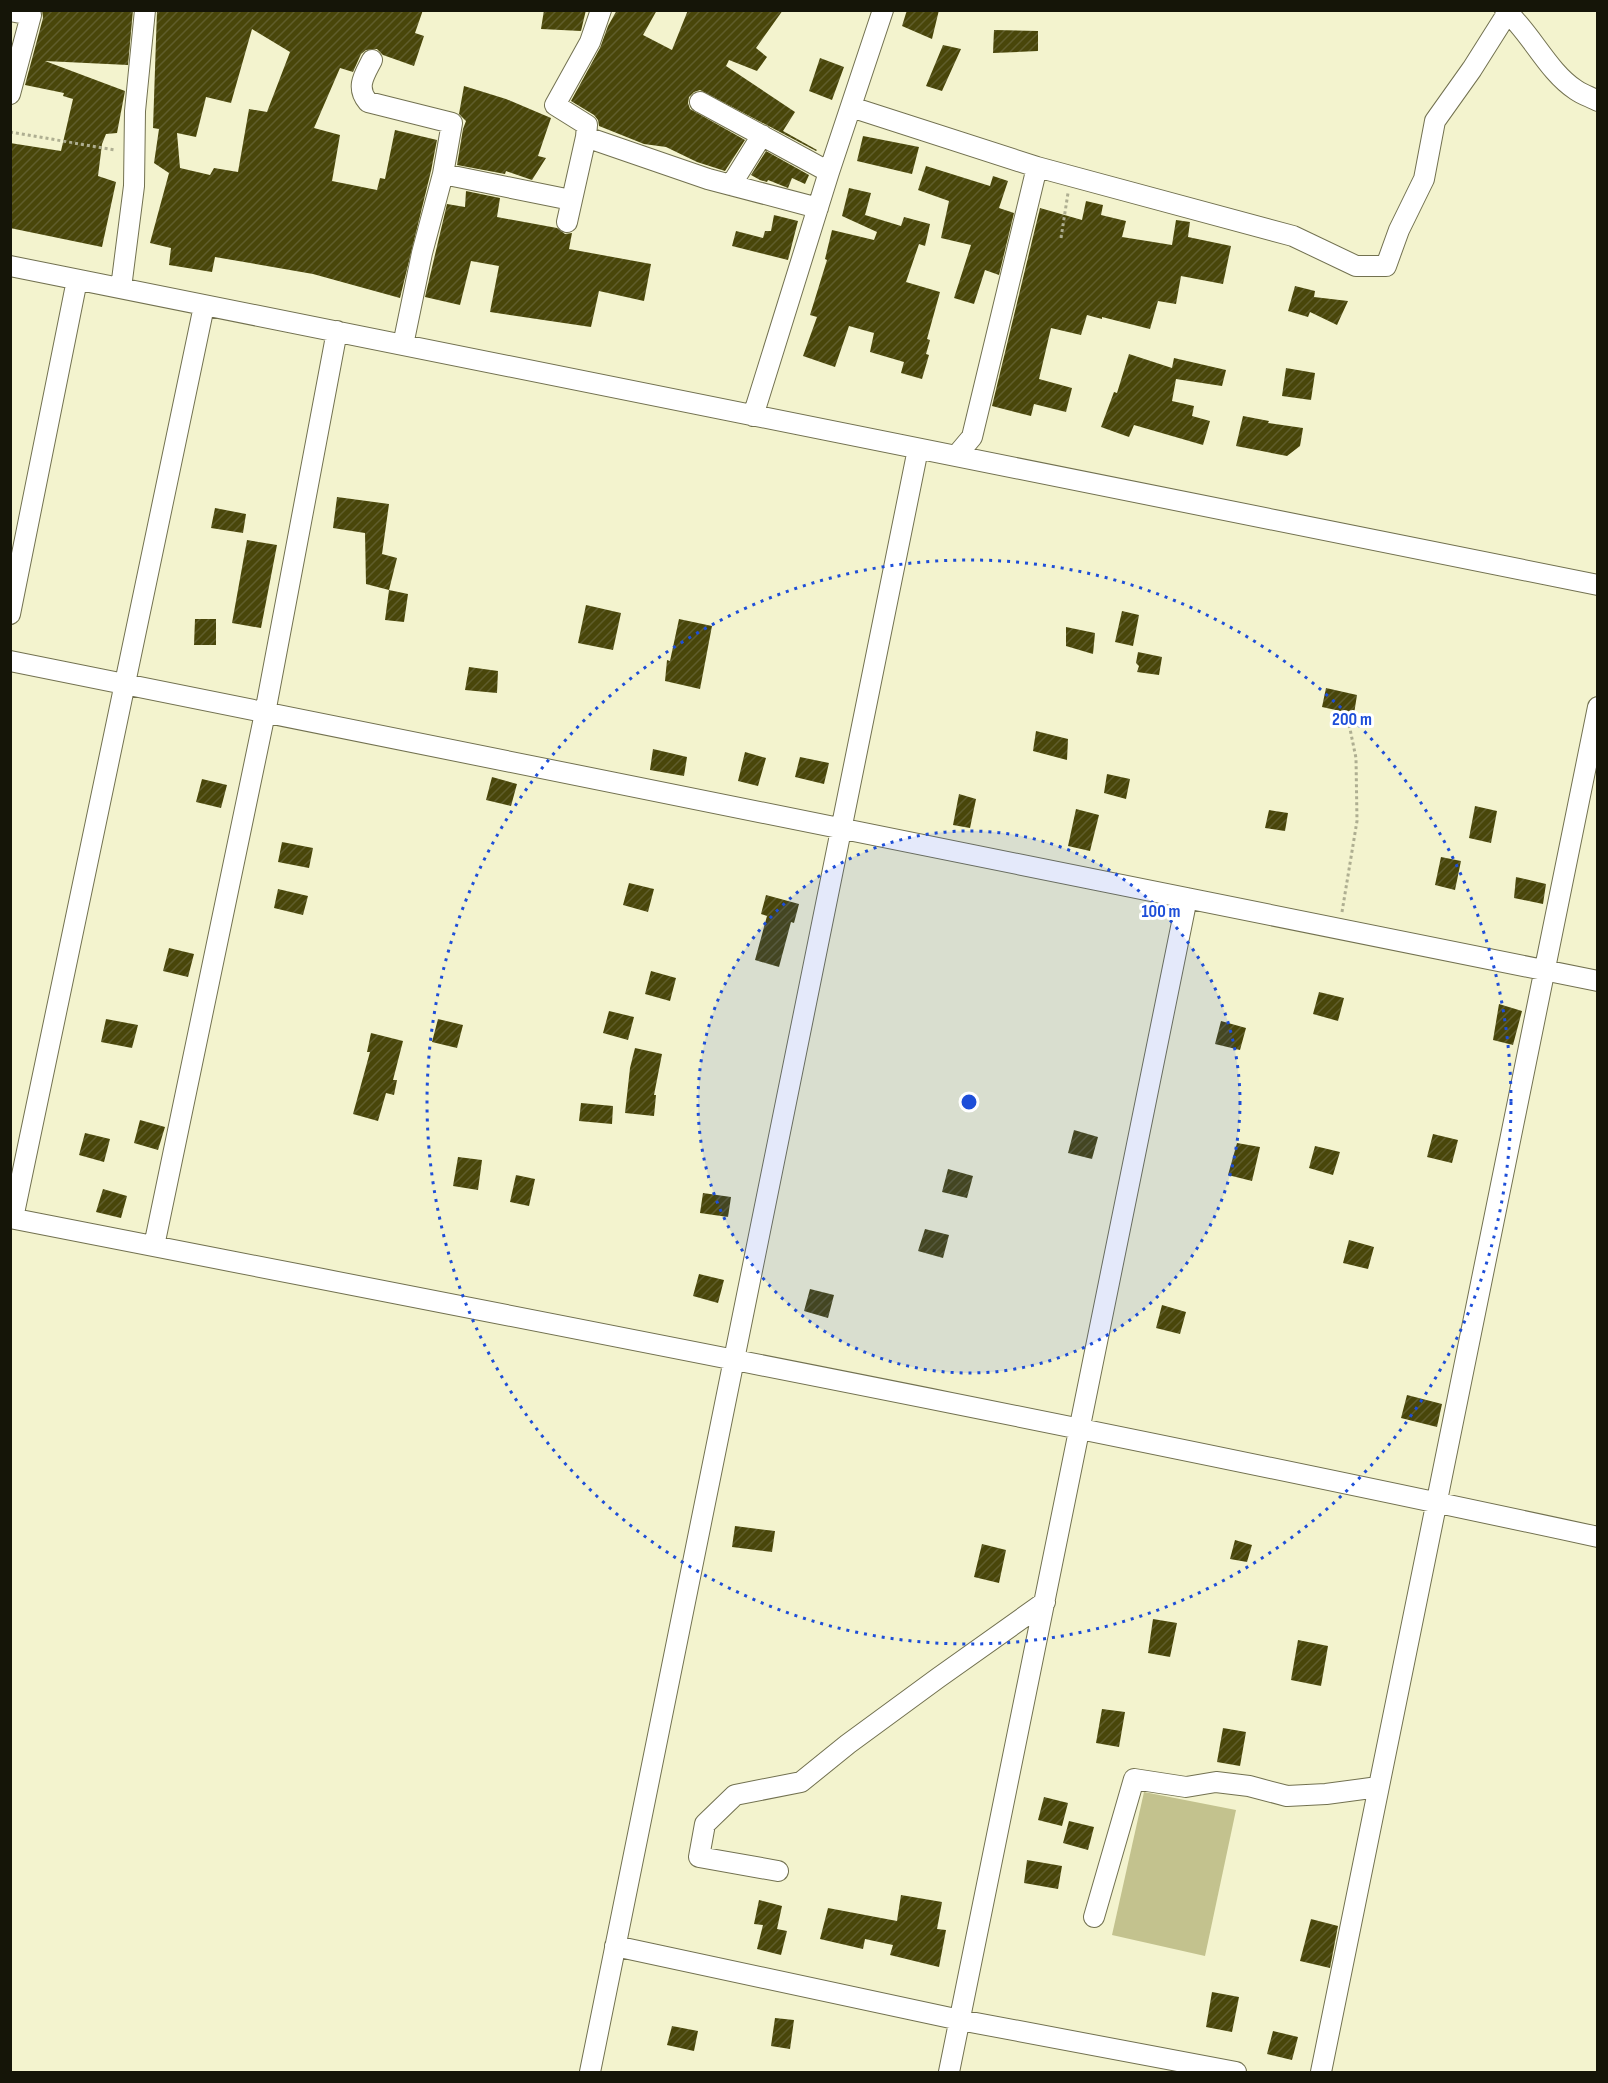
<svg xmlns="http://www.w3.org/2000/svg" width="1608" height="2083" viewBox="0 0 1608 2083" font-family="'Sofia Sans Condensed',sans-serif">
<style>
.green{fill:#c3c28e}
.building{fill:url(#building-hatch);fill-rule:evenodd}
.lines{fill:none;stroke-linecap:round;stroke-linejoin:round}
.minor-casing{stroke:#727150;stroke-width:22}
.path{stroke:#aeae91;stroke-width:3;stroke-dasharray:3 3;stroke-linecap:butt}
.minor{stroke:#fff;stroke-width:20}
.ring{fill:none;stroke:#1d4ed8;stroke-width:3;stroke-dasharray:3 6}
.centre{fill:#1d4ed8;stroke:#fff;stroke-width:3}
.ring-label{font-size:18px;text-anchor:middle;font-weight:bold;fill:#1d4ed8;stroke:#fff;stroke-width:6;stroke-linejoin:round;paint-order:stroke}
</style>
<defs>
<pattern id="building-hatch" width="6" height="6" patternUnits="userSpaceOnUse" patternTransform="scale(1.5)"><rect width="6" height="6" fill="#49460a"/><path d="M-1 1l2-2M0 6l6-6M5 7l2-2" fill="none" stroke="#5f5d2c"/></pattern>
</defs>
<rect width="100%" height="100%" fill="#f3f3ce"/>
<path class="green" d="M1144,1792L1236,1810L1205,1956L1112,1935Z"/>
<path class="building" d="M42,10H133L128,65L45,61L125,91L117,133L106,134L102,144L98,176L116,182L102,247L10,228V143L61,151L73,99L63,96L64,93L25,85L43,18Z
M157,10H423L415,33L424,36L414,66L383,55L377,49L366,50L361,54L353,72L340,68L314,128L340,135L332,181L377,190L380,178L385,179L395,130L437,140L431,171L400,298L313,274L215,257L212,272L169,265L171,248L150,243L169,173L154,163L159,129L153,128ZM252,29L290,52L267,112L249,109L238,172L214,168L210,175L180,168L177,133L196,137L206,97L231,103Z
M544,10H586L581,31L541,29Z
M617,10H657L643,35L672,50L688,10H783L756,48L767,57L757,71L729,60L726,66L795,112L783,131L817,150L816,151L700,90L694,92L689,97L688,103L690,109L745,140L725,171L697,162L666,147L644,144L599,126L598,120L594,115L571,101L600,48L608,26Z
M907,10H939L932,39L902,26Z
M994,30L1038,31V51L993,53Z
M943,45L961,49L942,91L926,86Z
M820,58L844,67L832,100L809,91Z
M464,86L506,99L551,118L538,156L546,158L532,180L506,171L505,174L457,165L463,129L466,121L459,114Z
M863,136L919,147L912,174L857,161Z
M766,151L809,175L805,184L792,178L788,188L768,180L767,182L760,180L751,175Z
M926,166L990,186L993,176L1008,181L999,208L1014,213L999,275L985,270L974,304L954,298L971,245L941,238L949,201L918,190Z
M849,188L871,193L865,215L901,226L904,217L930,224L925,246L919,244L906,282L940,292L927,339L930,340L926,354L929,355L922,379L901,373L904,362L870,352L874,333L849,326L835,367L803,356L817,317L810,315L827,260L825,259L832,230L874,240L877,232L842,216Z
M466,191L500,198L497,217L557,228L565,234L572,233L569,249L651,264L644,301L599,291L591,327L490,312L499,266L471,261L460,305L425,297L447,204L465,207Z
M1086,201L1103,205L1101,215L1126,221L1122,237L1172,245L1176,220L1190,222L1188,237L1231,246L1223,284L1181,276L1176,304L1158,301L1150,329L1102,317V319L1087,315L1081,335L1051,328L1039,379L1072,388L1066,412L1034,404L1031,416L992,406L1040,208L1082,220Z
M774,215L798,221L788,260L732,246L736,231L763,238L765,231H771Z
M1295,286L1315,291L1314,297L1348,301L1337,325L1310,312L1308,317L1288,311Z
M1129,354L1172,368L1174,358L1226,370L1222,386L1176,379L1172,401L1194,406L1192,416L1210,421L1203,445L1134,425L1129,437L1101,427L1114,392L1117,393Z
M1286,368L1315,373L1311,400L1282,396Z
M1243,416L1269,421L1268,423L1303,428L1300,446L1287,456L1236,446Z
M337,497L389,504L382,554L397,558L389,590L366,584L365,533L333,528Z
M215,508L246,514L243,533L211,528Z
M247,540L277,545L261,628L232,623Z
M389,590L408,594L404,622L385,620Z
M586,605L621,613L613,650L578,643Z
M1122,611L1139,615L1133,646L1115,642Z
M195,619H216V645H194Z
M679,619L712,626L700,689L665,681L667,660L670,661Z
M1066,627L1095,633L1093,654L1066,646Z
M1138,652L1162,657L1159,675L1137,672L1139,666L1136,663Z
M469,667L498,671L497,693L465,690Z
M1326,688L1357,695L1354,714L1322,707Z
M1036,731L1068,739L1067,760L1033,751Z
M653,749L687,757L684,776L650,770Z
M745,752L766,758L758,786L738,781Z
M800,757L829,763L824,784L795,777Z
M1107,774L1130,779L1126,799L1104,793Z
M492,777L517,784L511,806L486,800Z
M202,779L227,785L221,808L196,802Z
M959,794L976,799L970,828L953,825Z
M1475,806L1497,811L1491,843L1469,838Z
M1076,809L1099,815L1090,851L1068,846Z
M1269,810L1288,813L1285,831L1265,828Z
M282,842L313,848L309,868L278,862Z
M1441,857L1461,861L1455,890L1435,885Z
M1516,877L1546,884L1543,904L1514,898Z
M629,883L654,889L648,912L623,905Z
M278,889L308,896L303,915L274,908Z
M766,895L799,904L794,923L791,922L779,967L755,960L767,916L761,914Z
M169,948L194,954L188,977L163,971Z
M651,971L676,978L670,1001L645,994Z
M1319,992L1344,998L1338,1021L1313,1014Z
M1499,1004L1522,1011L1513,1045L1493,1040Z
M609,1011L634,1017L628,1040L603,1033Z
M106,1019L138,1025L132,1048L101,1042Z
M438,1019L463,1025L457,1048L432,1042Z
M1221,1021L1246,1028L1240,1050L1215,1044Z
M371,1033L403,1041L393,1080H397L394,1095L386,1093L378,1121L353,1114L370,1052H367Z
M635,1048L662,1054L654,1095H656L654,1116L625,1113L630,1068Z
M581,1103L613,1106L612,1124L579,1121Z
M140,1120L165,1127L158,1150L134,1143Z
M1074,1130L1098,1137L1092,1159L1068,1153Z
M85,1133L110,1139L104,1162L79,1155Z
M1433,1134L1458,1140L1452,1163L1427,1157Z
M1237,1143L1260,1147L1252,1181L1228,1175Z
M1315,1146L1340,1152L1333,1175L1309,1168Z
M458,1157L482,1160L478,1190L453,1186Z
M948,1169L973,1176L967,1198L942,1192Z
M516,1175L535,1179L529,1206L510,1202Z
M103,1189L127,1196L121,1218L96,1212Z
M703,1193L731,1197L728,1217L700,1213Z
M925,1229L949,1235L943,1258L918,1251Z
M1349,1240L1374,1247L1368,1269L1343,1263Z
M699,1274L724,1280L718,1303L693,1296Z
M810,1289L834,1295L828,1318L804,1311Z
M1162,1305L1186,1312L1180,1334L1156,1328Z
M1407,1395L1442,1404L1437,1427L1401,1418Z
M735,1526L775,1531L772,1552L732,1547Z
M1235,1540L1252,1545L1247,1562L1230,1559Z
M982,1544L1006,1550L999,1583L974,1577Z
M1153,1619L1177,1623L1170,1657L1148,1653Z
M1298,1640L1328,1646L1321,1686L1291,1680Z
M1102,1709L1125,1712L1119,1747L1096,1743Z
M1223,1728L1246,1732L1240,1766L1217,1762Z
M1044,1797L1068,1803L1062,1826L1038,1820Z
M1069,1821L1094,1827L1088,1850L1063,1843Z
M1027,1860L1062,1866L1058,1889L1024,1883Z
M901,1895L942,1902L937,1929L946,1930L939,1967L890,1955L893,1945L865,1939L863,1949L820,1939L828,1908L897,1921Z
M759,1900L782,1906L777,1929L787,1931L781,1955L757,1949L763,1925L754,1924Z
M1311,1919L1338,1926L1330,1968L1300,1961Z
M1212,1992L1239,1997L1232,2032L1206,2027Z
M775,2018L794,2020L790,2049L771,2046Z
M672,2026L698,2031L694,2051L667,2045Z
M1273,2031L1298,2037L1292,2060L1267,2054Z"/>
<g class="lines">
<defs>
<path id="minor" d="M1505,10C1531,33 1548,72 1576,90C1583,95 1591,97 1598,101
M10,11L31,15L10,94
M372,60C365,74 355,87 368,102L452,123L443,174
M700,102L829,172
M851,107L1037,167L1293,236L1356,266H1386L1399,230L1424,179L1435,121L1472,69L1508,12
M586,137L708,179L818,208
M731,185L762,135
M567,222L586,137L587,125L555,105L590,42L601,10
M10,266L1598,585
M121,288L134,186L135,111L145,10
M403,345L422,253L443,174L571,200
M753,416L829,172L883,10
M956,456L972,437L1037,167
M10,614L77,280
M10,661L1598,981
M10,1218C540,1322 1070,1423 1598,1537
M13,1218L204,306
M154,1246L265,713L337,331
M778,1871L699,1857L705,1824L735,1795L801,1782L848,1744L938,1678L1045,1602
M1094,1917L1134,1779L1186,1787L1216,1782L1249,1786L1287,1796L1326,1794L1378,1787
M615,1946L960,2020L1236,2072
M590,2072L918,449
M949,2072L1187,898
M1321,2072L1598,707"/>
</defs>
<use href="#minor" class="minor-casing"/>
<path class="path" d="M10,132L115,150
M1061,238L1068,193
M1342,912L1357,821L1356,758L1349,724"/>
<use href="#minor" class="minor"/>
</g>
<circle cx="969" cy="1102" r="271" fill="#1d4ed8" fill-opacity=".12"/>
<g class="ring">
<circle cx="969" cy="1102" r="271"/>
<circle cx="969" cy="1102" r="542"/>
</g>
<circle cx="969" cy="1102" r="9" class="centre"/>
<g class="ring-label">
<text x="1352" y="725">200 m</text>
<text x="1161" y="917">100 m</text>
</g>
<rect width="1608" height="2083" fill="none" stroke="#151508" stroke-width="24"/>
</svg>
